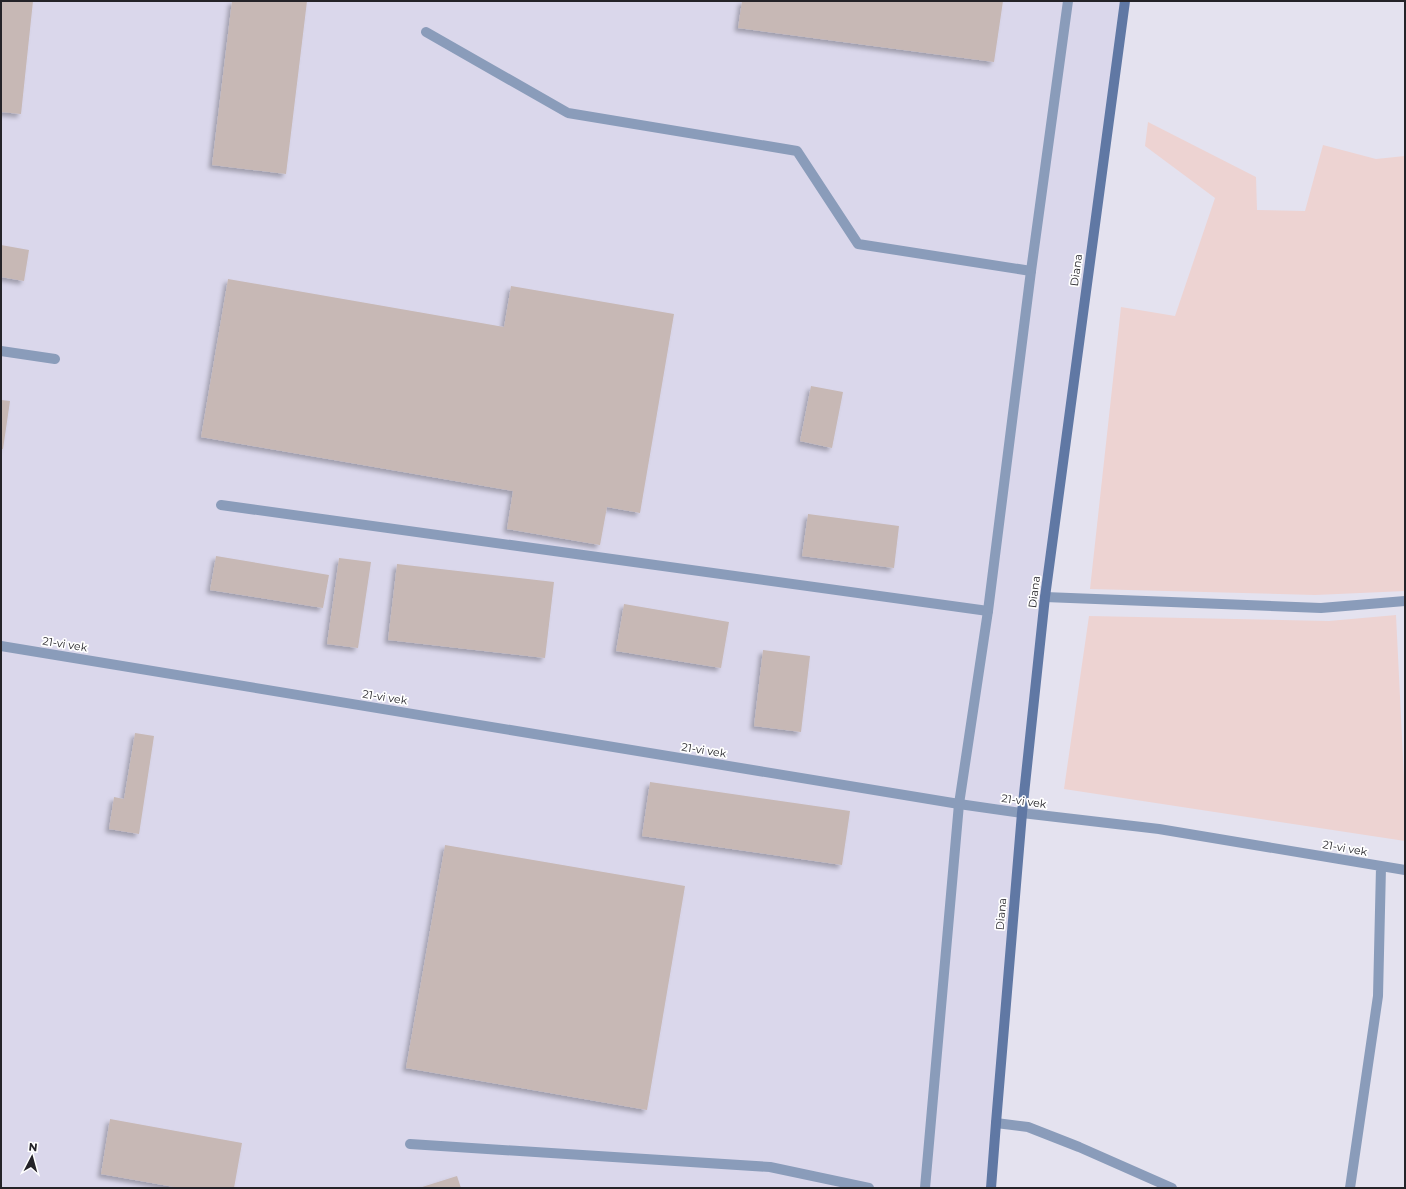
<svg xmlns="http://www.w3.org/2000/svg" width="1406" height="1189" viewBox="0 0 1406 1189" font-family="Montserrat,sans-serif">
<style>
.commercial{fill:#edd3d2}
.built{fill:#dad7eb}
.building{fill:#c7b8b5;filter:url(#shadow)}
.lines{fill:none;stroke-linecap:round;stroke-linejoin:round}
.lane{stroke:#8a9cba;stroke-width:10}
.street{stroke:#8a9cba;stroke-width:10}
.secondary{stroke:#6078a4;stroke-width:10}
.labels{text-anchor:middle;stroke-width:3.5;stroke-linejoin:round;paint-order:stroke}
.street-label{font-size:11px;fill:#242328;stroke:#fff}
</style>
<defs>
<filter id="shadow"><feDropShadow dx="-3.5" dy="3.5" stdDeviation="2" flood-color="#0004"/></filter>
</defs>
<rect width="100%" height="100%" fill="#e4e2ef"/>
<path class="commercial" d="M1148,122L1256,177L1257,210L1305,211L1323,145L1376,159L1405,156V591L1315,595L1090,589L1121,307L1175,316L1215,198L1145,146Z
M1396,615L1405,799V841L1064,789L1089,616L1329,621Z"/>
<path class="built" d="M1,1H1125L1045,597L991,1188H1Z"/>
<path class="building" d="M1,1H33L21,114L1,112Z
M232,1H307L286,174L212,165Z
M742,1H1003L994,62L738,28Z
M1,245L29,250L24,281L1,277Z
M228,279L504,327L511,286L674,314L640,513L607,507L600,545L507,529L513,491L201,437Z
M811,386L843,392L832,448L800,441Z
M1,400L10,401L3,449H1Z
M808,514L899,526L894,568L802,556Z
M216,556L329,575L323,608L210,590Z
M339,558L371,562L358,648L327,644Z
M397,564L554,582L545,658L388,640Z
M624,604L729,622L721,668L616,651Z
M763,650L810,656L801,732L754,726Z
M135,733L154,736L139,834L109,829L114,797L124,799Z
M650,782L850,811L842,865L642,836Z
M445,845L685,886L647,1110L406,1068Z
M110,1119L242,1143L234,1188H180L101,1174Z
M457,1176L461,1188H419Z"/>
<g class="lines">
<path class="lane" d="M426,32L568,113L797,151L858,244L1031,271
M1,351L55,359
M221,505L988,611
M1045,597L1321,608L1405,601
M410,1144L770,1167L869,1188
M925,1188L959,804"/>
<path class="street" d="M1,646L959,804L1022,813L1159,829L1405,870
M959,804L988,611L1031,271L1068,1
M996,1123L1028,1127L1079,1147L1172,1188
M1350,1188L1378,996L1381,867"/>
<path class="secondary" d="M991,1188L996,1123L1022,813L1045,597L1125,1"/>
</g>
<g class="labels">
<g class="street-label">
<text transform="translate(1076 270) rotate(-82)" y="4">Diana</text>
<text transform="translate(1034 592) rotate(-83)" y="4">Diana</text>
<text transform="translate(65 644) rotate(9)" y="4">21-vi vek</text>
<text transform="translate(385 697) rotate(9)" y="4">21-vi vek</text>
<text transform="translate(704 750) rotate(9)" y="4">21-vi vek</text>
<text transform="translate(1024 801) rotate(8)" y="4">21-vi vek</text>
<text transform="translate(1345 848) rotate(10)" y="4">21-vi vek</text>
<text transform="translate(1001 914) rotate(-85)" y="4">Diana</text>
</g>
</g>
<rect width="1406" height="1189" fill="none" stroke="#242328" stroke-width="4"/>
<g transform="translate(32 1157) rotate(6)" stroke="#ffffff" stroke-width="3" paint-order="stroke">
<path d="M0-3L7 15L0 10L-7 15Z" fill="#242328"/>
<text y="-6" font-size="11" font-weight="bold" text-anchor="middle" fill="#242328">N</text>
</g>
</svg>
